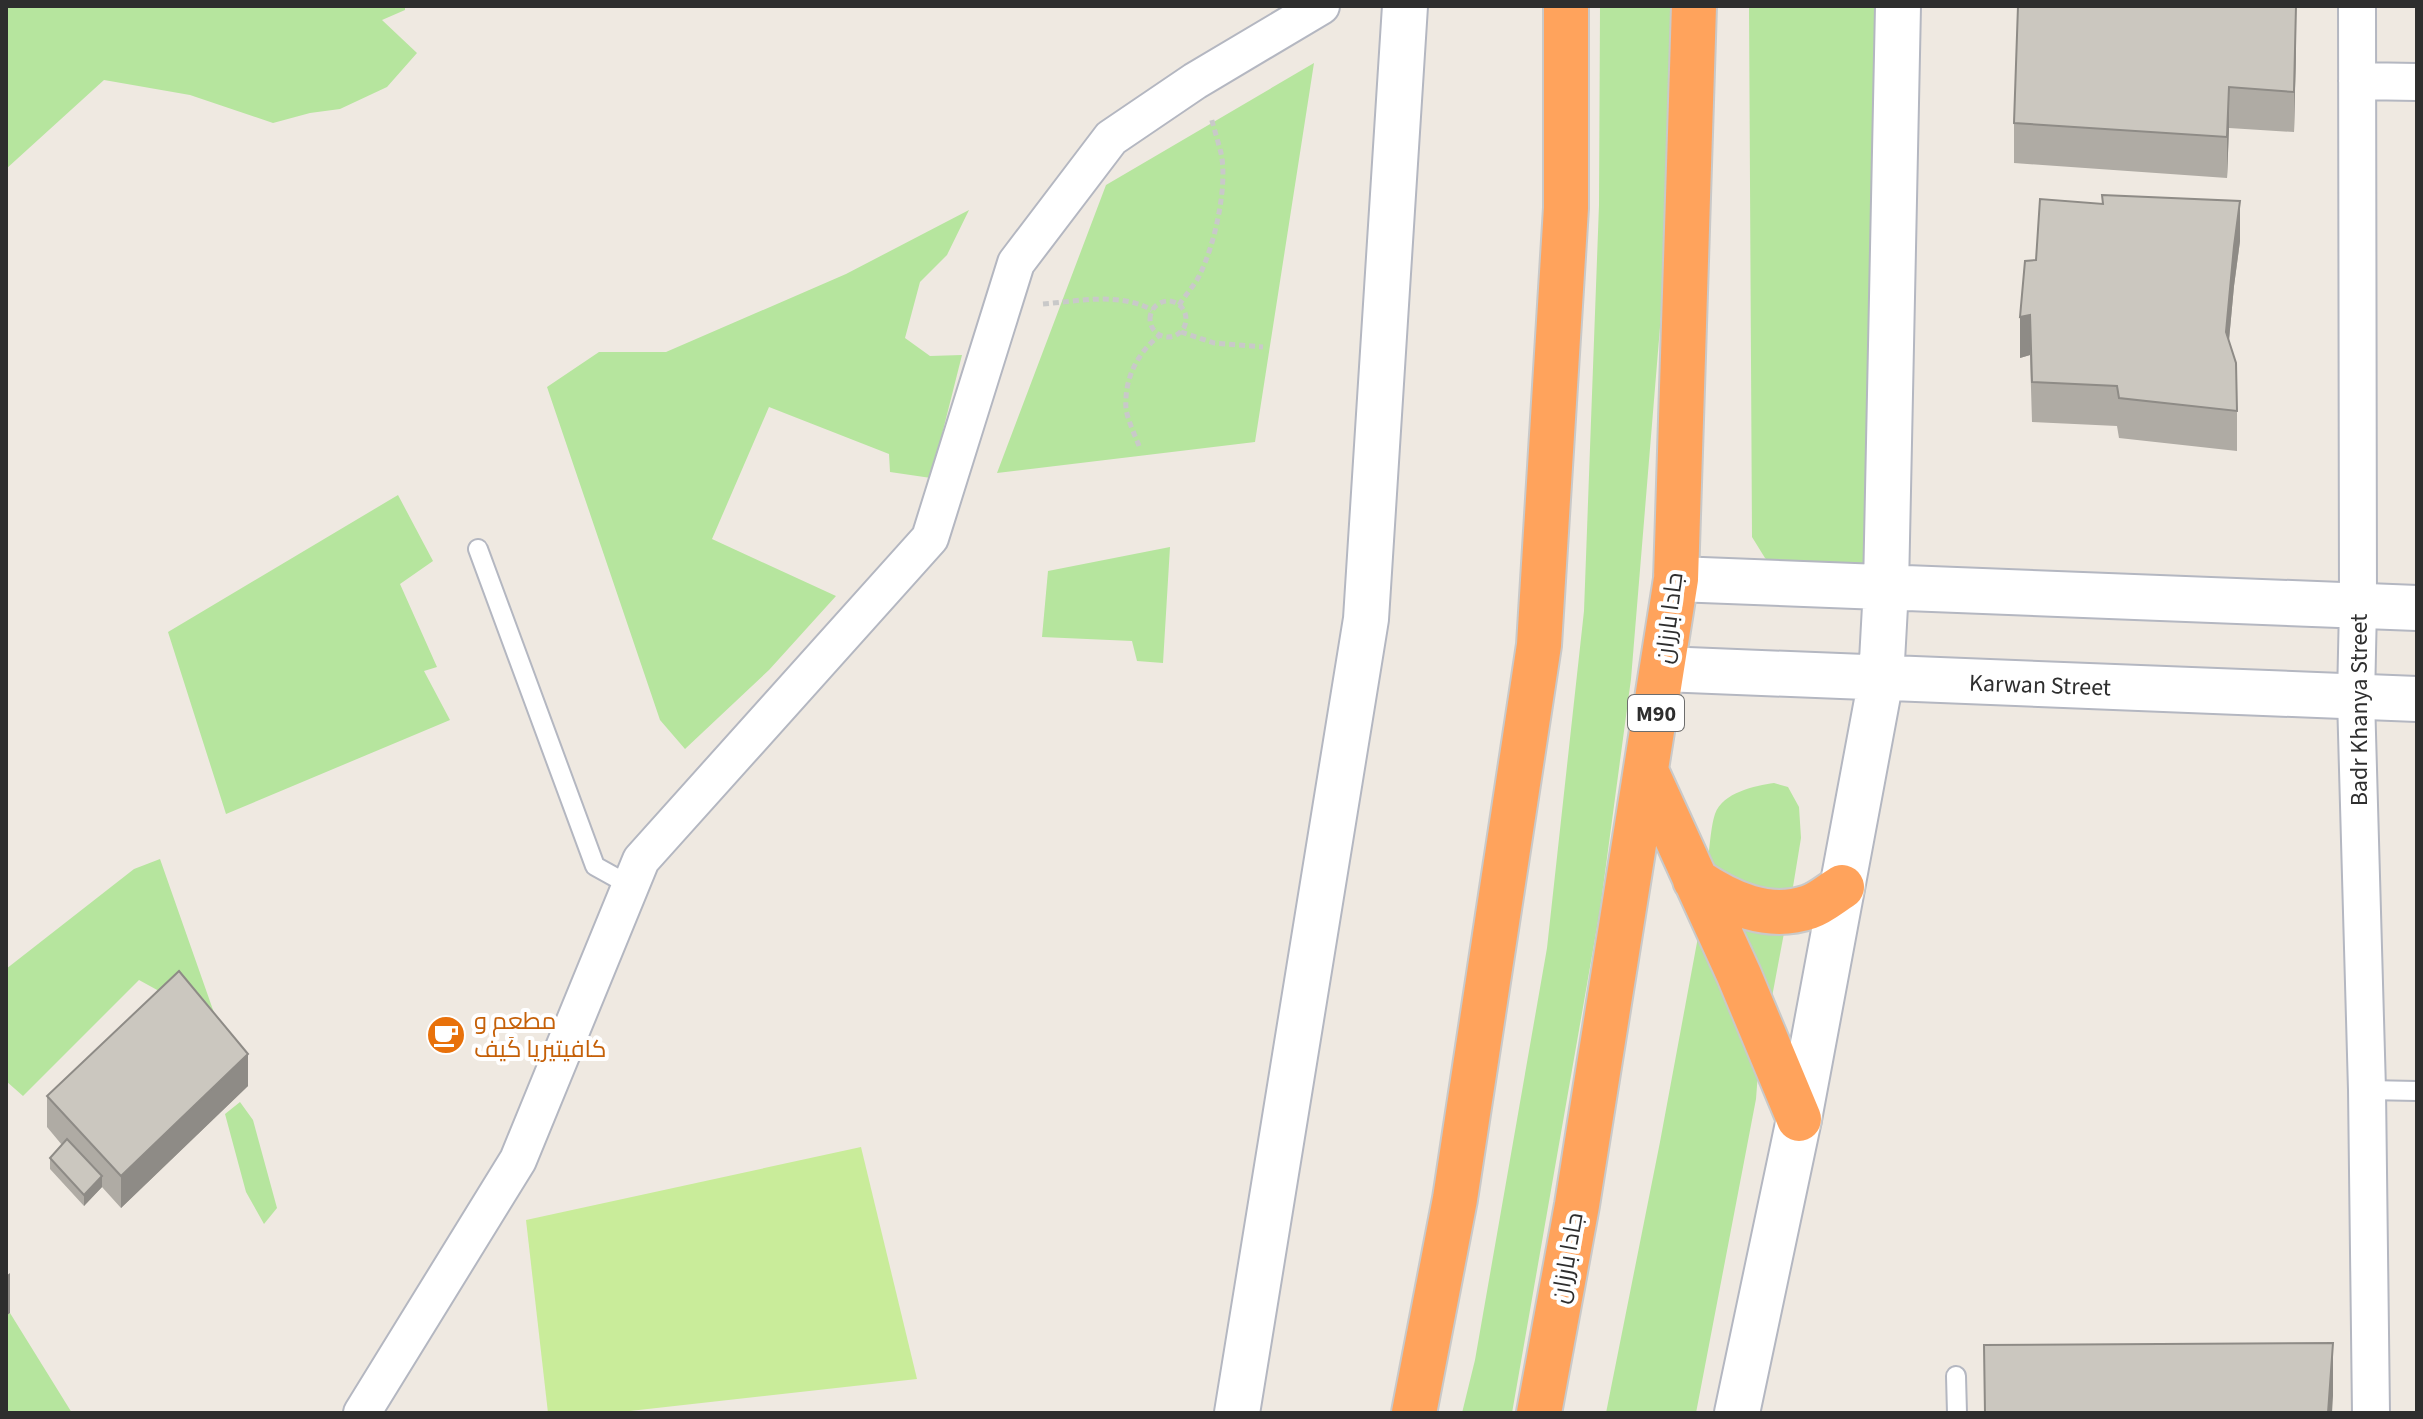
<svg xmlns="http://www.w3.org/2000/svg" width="2423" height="1419" viewBox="0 0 2423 1419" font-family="'Source Sans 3',Cairo,sans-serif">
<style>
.green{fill:#b6e59e}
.pitch{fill:#c9ec9a}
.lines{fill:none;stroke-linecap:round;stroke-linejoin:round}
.service-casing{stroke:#b4b7c1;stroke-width:22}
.minor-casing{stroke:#b4b7c1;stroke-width:40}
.secondary-casing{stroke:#b4b7c1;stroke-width:48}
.motorway-casing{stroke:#c9c9c9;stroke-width:48}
.path{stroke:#c9c9c9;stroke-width:5;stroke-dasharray:6 4;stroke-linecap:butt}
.service{stroke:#fff;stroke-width:18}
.minor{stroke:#fff;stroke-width:36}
.secondary{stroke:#fff;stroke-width:44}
.motorway{stroke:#ffa35c;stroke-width:44}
.wall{fill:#afaba4}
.shaded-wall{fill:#8e8b86}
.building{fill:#cbc7bf;stroke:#8e8b86;stroke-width:2}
.labels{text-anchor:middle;stroke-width:8;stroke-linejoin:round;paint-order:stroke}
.shield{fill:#fff;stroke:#6d6d6d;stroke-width:2}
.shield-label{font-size:22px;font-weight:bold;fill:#2e2e2e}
.street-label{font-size:24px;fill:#2e2e2e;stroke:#fff}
.food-label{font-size:24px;fill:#c56008;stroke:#fff;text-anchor:start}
</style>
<rect width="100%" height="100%" fill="#efe9e1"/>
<path class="green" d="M6,6H405V10L382,20L417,53L387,87L340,109L310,113L273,123L190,95L104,80L6,169Z
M1600,6H1672L1662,303L1631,679L1600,910L1512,1413H1462L1475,1360L1547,948L1584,611L1599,205Z
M1749,6H1885L1873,558L1862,572L1783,575L1765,558L1752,537Z
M1314,63L1255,442L997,473L1106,185Z
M969,210L947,255L920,282L905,338L930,356L962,355L931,478L890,472L889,454L769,407L712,539L836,596L769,670L685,749L660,720L547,387L599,352H666L846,274Z
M398,495L433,561L400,584L437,667L424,671L450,720L226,814L168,632Z
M1170,547L1163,663L1137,661L1132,641L1042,637L1048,571Z
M1774,783L1788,787L1799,807L1801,838L1790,905L1706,883C1708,866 1710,828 1715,814C1723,792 1755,786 1774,783Z
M160,859L232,1064L179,1002L139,980L23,1096L6,1081V969L134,869Z
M1708,895L1787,917L1766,1029Z
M1703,910L1760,1046L1756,1099L1696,1413H1606L1660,1142Z
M240,1102L253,1120L277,1208L264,1224L246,1192L225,1114Z
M10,1313L72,1413H6V1316Z"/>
<path class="pitch" d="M861,1147L917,1379L612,1413H548L526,1220Z"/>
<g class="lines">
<defs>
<path id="service" d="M478,549L595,866L631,886
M2367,1090L2417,1091
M1956,1376L1957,1413"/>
<path id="minor" d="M2357,6L2358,607L2356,698L2367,1090L2371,1413
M2357,81L2417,82
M362,1413L518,1160L641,860L930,538L1016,263L1111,138L1195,81L1321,6"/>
<path id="secondary" d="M1676,579L2417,608
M1663,669L2417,699
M1237,1413L1366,619L1405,6
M1737,1413L1799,1119L1881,679L1886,588L1898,6"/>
<path id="motorway" d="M1647,773L1739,975L1799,1119
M1695,880C1729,903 1768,921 1809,907C1821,903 1832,893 1842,887
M1414,1413L1455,1199L1539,645L1566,208V6
M1539,1413L1577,1205L1676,579L1694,6"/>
</defs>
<use href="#service" class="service-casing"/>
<use href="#minor" class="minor-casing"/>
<use href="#secondary" class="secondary-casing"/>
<use href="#motorway" class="motorway-casing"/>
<path class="path" d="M1150 319a18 18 0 1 1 36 0a18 18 0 1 1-36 0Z
M1043,304C1080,301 1119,292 1152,310
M1179,305C1186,294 1195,285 1200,274C1215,244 1228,185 1221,153C1218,141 1214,129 1211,117
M1181,332L1214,343L1263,347
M1139,446C1135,435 1128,421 1126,409C1124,379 1137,353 1160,335"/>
<use href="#service" class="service"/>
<use href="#minor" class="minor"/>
<use href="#secondary" class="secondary"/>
<use href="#motorway" class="motorway"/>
</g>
<path class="wall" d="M2296,45L2294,132L2229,128L2227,178L2014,163V123Z
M2102,195L2240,241L2234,286L2229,340L2237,411V451L2119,438L2117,426L2032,422L2030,355L2020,358L2036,260L2102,204Z
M248,1086L121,1208L102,1187L84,1206L50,1169V1158L62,1145L47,1127V1096Z"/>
<path class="shaded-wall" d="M2296,6V45L2294,132V92Z
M2229,87V128L2227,178V137Z
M2240,201V241L2234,286L2226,372V332L2234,246Z
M2030,315V355L2020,358V317Z
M248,1054V1086L121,1208V1176Z
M102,1176V1187L84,1206V1195Z
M10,1273V1313L6,1316V1276Z
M2333,1343V1396L2332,1413H2328Z"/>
<path class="building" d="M2018,6H2296L2294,92L2229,87L2227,137L2014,123Z
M2102,195L2240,201L2234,246L2226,332L2236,363L2237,411L2119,398L2117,386L2032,382L2030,315L2020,317L2025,261L2036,260L2040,199L2103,204Z
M179,971L248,1054L121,1176L47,1096Z
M67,1139L102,1176L84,1195L50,1158Z
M2333,1343L2328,1413H1985L1984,1345Z"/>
<defs>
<symbol id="cafe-disc" viewBox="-11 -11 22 22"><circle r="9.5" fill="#e8710a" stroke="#fff"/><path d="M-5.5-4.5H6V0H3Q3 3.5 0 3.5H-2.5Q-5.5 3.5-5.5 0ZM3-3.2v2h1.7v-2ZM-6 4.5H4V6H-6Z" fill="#fff"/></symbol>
</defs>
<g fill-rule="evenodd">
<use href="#cafe-disc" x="424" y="1013" width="44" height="44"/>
</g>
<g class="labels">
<rect class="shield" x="1628" y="695" width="56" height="36" rx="6"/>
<g class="shield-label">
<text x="1656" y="721">M90</text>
</g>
<g class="street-label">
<text transform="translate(1669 618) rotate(-83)" y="8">جادا بارزان</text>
<text transform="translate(2040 685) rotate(2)" y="8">Karwan Street</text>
<text transform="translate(2359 710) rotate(-90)" y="8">Badr Khanya Street</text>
<text transform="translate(1567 1258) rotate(-80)" y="8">جادا بارزان</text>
</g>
<g class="food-label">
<text x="474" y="1029">مطعم و<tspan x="474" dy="28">كافيتيريا كَيف</tspan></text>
</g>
</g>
<rect width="2423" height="1419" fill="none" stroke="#2e2e2e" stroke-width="16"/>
</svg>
